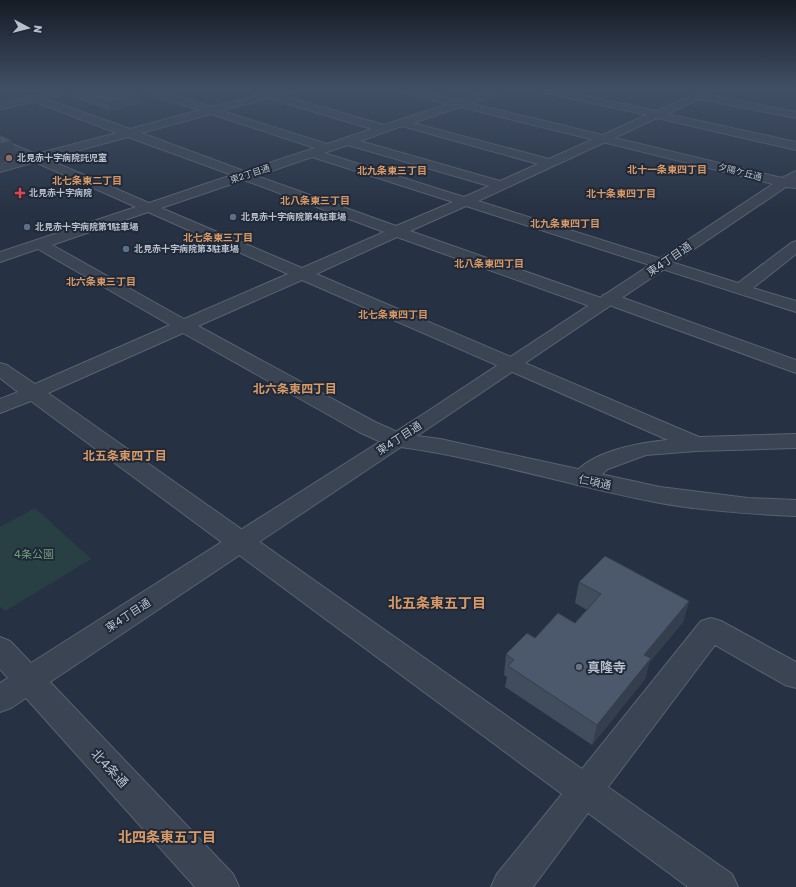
<svg xmlns="http://www.w3.org/2000/svg" width="796" height="887" viewBox="0 0 796 887" font-family="Rubik,'Noto Sans JP',sans-serif">
<style>
.green{fill:#284044}
.lines{fill:none;stroke-linecap:round;stroke-linejoin:round}
.minor-casing{stroke:#596270;stroke-width:2}
.tertiary-casing{stroke:#596270;stroke-width:2}
.minor{fill:#3b4452;fill-rule:evenodd}
.tertiary{fill:#3b4452;fill-rule:evenodd}
.wall{fill:#414d5d}
.shaded-wall{fill:#353e4c}
.building{fill:#4c596c;stroke:#353e4c}
.education-dot{fill:#8d6e63;stroke:#1f2938;stroke-width:1.5}
.health-dot{fill:#e0444e;stroke:#1f2938;stroke-width:1.5}
.service-dot{fill:#5c6f8a;stroke:#1f2938;stroke-width:1.5}
.worship-dot{fill:#6b7280;stroke:#1f2938;stroke-width:1.5}
.labels{text-anchor:middle;stroke-width:4;stroke-linejoin:round;paint-order:stroke}
.far-poi-label{font-size:9px;font-weight:bold;fill:#b8bfcc;stroke:#1f2938;text-anchor:start}
.far-street-label{font-size:9px;fill:#b8bfcc;stroke:#1f2938}
.far-neighbourhood-label{font-size:10px;font-weight:bold;fill:#d89967;stroke:#1f2938}
.street-label{font-size:11px;fill:#b8bfcc;stroke:#1f2938}
.park-label{font-size:11px;fill:#6f9d7a;stroke:#1f2938}
.neighbourhood-label{font-size:12px;font-weight:bold;fill:#d89967;stroke:#1f2938}
.near-poi-label{font-size:13px;font-weight:bold;fill:#b8bfcc;stroke:#1f2938;text-anchor:start}
.near-street-label{font-size:13px;fill:#b8bfcc;stroke:#1f2938}
.near-neighbourhood-label{font-size:14px;font-weight:bold;fill:#d89967;stroke:#1f2938}
</style>
<rect width="100%" height="100%" fill="#263243"/>
<path class="green" d="M35,508L91,559L5,611L0,606V527Z"/>
<g class="lines">
<defs>
<path id="minor" d="M157,90H167L165,93L211,107L277,90H292L291,92L279,95L384,125L491,90H505L504,92L413,123L549,159L647,115L545,93L541,92L540,90H557L657,111L704,90H716L715,92L708,95L796,112V118L699,99L667,114L796,142V150L657,118L478,201L738,283L791,243L796,241V254L753,288L796,301V312L466,206L410,231L601,298L603,295L609,294L615,295L796,360V373L609,305L607,308L601,309L595,308L397,237L316,274L699,437L796,434V448L696,451L646,455L608,469L590,484L582,486L574,484L570,479C588,451 638,443 668,440L302,280L198,326L375,422L404,435L407,440L404,445C388,448 373,438 359,432L183,333L48,393L582,769L701,621L711,618L721,621L796,662V688L785,685L715,645L608,787L732,874L738,887H688L588,813L533,887H491L497,874L562,794L31,401L0,413V399L18,392L0,378V363L7,365L35,384L170,325L38,249L0,262V252L136,207L35,162L0,172V164L24,158L0,147V139L36,154L117,133L30,100L29,98L34,95L130,129L200,110L155,96L154,94ZM268,98L372,129L327,144L222,111ZM211,114L315,148L244,171L141,133ZM402,126L538,164L500,181L360,141ZM128,137L232,175L149,203L47,159ZM348,145L489,186L464,197L324,153ZM312,157L453,202L396,226L257,176ZM244,180L384,232L302,268L161,208ZM148,212L288,274L184,319L52,245Z"/>
<path id="tertiary" d="M59,90H76L75,92L0,109V103Z
M399,90H415L782,178L796,171V188L786,187L417,436L440,439L660,487L748,498L796,500V516C751,514 705,511 660,503C573,487 488,459 401,447L50,682L233,874L239,887H195L26,698L11,708L0,712V683L8,678L0,669V637L10,641L31,663L425,413L773,184L400,92Z"/>
</defs>
<use href="#minor" class="minor-casing"/>
<use href="#tertiary" class="tertiary-casing"/>
<use href="#minor" class="minor"/>
<use href="#tertiary" class="tertiary"/>
</g>
<path class="wall" d="M73,90L142,103L110,111L75,98Z
M579,582L689,601L683,622L649,663L645,679L592,745L505,687L507,677L504,675L506,654L535,638L575,623L587,610L575,603Z"/>
<path class="shaded-wall" d="M140,94L142,103L110,111L108,102Z
M12,141L17,158L0,164V144Z
M689,601L683,622L649,663L645,679L592,745L597,725L644,655Z"/>
<path class="building" d="M73,90H127L140,94L108,102Z
M0,135L12,141L0,144Z
M605,556L689,601L644,655L651,658L597,725L508,666L514,660L506,654L527,633L535,638L558,613L575,623L601,594L579,582Z"/>
<linearGradient id="sky" x2="0" y2="1"><stop stop-color="#151c25"/><stop offset="0.42" stop-color="#414f66"/><stop offset="1" stop-color="#414f66" stop-opacity="0"/></linearGradient>
<rect width="796" height="214" fill="url(#sky)"/>
<circle class="education-dot" cx="9" cy="158" r="4"/>
<path class="health-dot" d="M18 187h4v4h4v4h-4v4h-4v-4h-4v-4h4z"/>
<g class="service-dot">
<circle cx="233" cy="217" r="4"/>
<circle cx="27" cy="227" r="4"/>
<circle cx="126" cy="249" r="4"/>
</g>
<circle class="worship-dot" cx="579" cy="667" r="4"/>
<g class="labels">
<g class="far-poi-label">
<text x="17" y="161">北見赤十字病院託児室</text>
<text x="29" y="196">北見赤十字病院</text>
<text x="241" y="220">北見赤十字病院第4駐車場</text>
<text x="35" y="230">北見赤十字病院第1駐車場</text>
<text x="134" y="252">北見赤十字病院第3駐車場</text>
</g>
<g class="far-street-label">
<text transform="translate(740 172) rotate(14)" y="3">夕陽ケ丘通</text>
<text transform="translate(250 174) rotate(-18)" y="3">東2丁目通</text>
</g>
<g class="far-neighbourhood-label">
<text x="667" y="173">北十一条東四丁目</text>
<text x="392" y="174">北九条東三丁目</text>
<text x="87" y="184">北七条東二丁目</text>
<text x="621" y="197">北十条東四丁目</text>
<text x="315" y="204">北八条東三丁目</text>
<text x="565" y="227">北九条東四丁目</text>
<text x="218" y="241">北七条東三丁目</text>
<text x="489" y="267">北八条東四丁目</text>
<text x="101" y="285">北六条東三丁目</text>
<text x="393" y="318">北七条東四丁目</text>
</g>
<g class="street-label">
<text transform="translate(669 259) rotate(-34)" y="4">東4丁目通</text>
<text transform="translate(399 438) rotate(-33)" y="4">東4丁目通</text>
<text transform="translate(595 482) rotate(12)" y="4">仁頃通</text>
<text transform="translate(128 615) rotate(-33)" y="4">東4丁目通</text>
</g>
<g class="park-label">
<text x="34" y="558">4条公園</text>
</g>
<g class="neighbourhood-label">
<text x="295" y="393">北六条東四丁目</text>
<text x="125" y="460">北五条東四丁目</text>
</g>
<g class="near-poi-label">
<text x="587" y="672">真隆寺</text>
</g>
<g class="near-street-label">
<text transform="translate(110 768) rotate(47)" y="5">北4条通</text>
</g>
<g class="near-neighbourhood-label">
<text x="437" y="608">北五条東五丁目</text>
<text x="167" y="842">北四条東五丁目</text>
</g>
</g>
<g transform="translate(28 28) rotate(97)" stroke="#1f2938" stroke-width="3" paint-order="stroke">
<path d="M0-3L7 15L0 10L-7 15Z" fill="#b8bfcc"/>
<text y="-6" font-size="11" font-weight="bold" text-anchor="middle" fill="#b8bfcc">N</text>
</g>
</svg>
